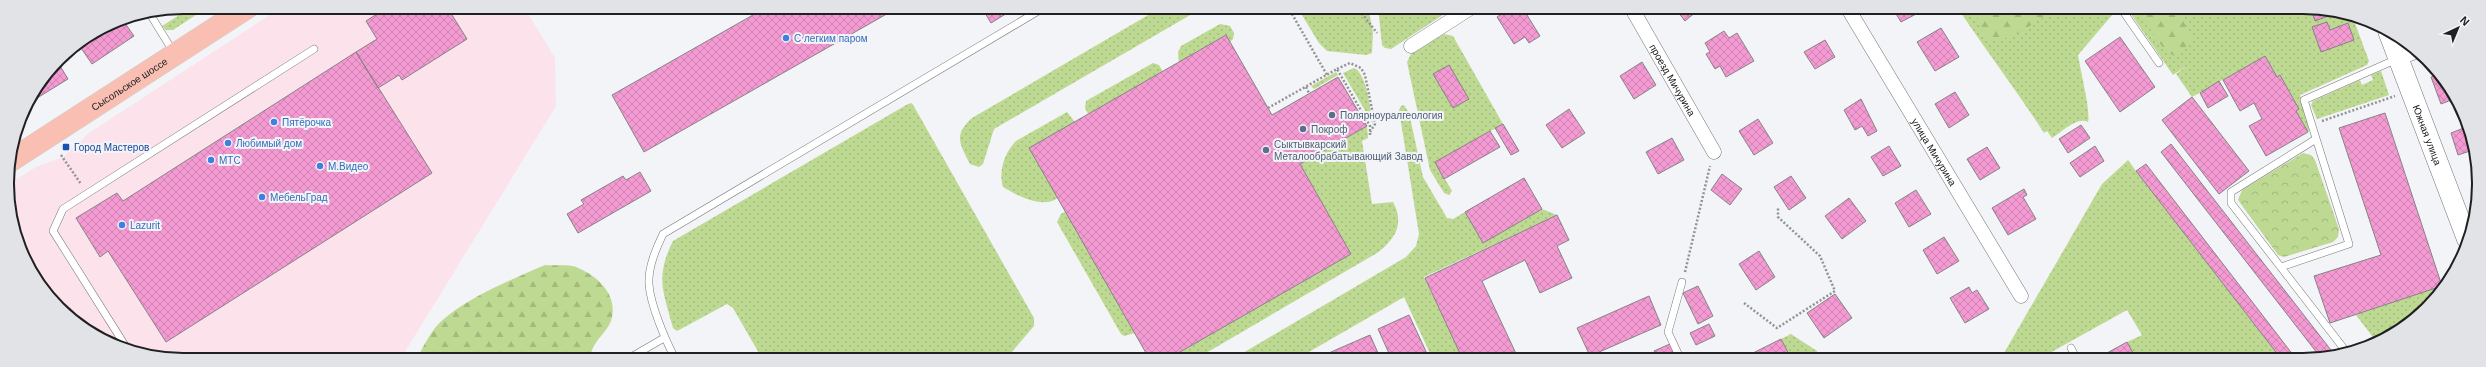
<svg xmlns="http://www.w3.org/2000/svg" width="2486" height="367" viewBox="0 0 2486 367" font-family="Helvetica,sans-serif">
<style>
.commercial{fill:#fce2eb}
.grass{fill:url(#grass-dots)}
.forest{fill:url(#forest-firs)}
.park{fill:url(#park-crowns)}
.building{fill:url(#building-cross-hatch);stroke:#868385}
.lines{fill:none;stroke-linecap:round;stroke-linejoin:round}
.lane-casing{stroke:#767779;stroke-width:8}
.street-casing{stroke:#767779;stroke-width:15}
.secondary-casing{stroke:#767779;stroke-width:21}
.primary-casing{stroke:#d2d2d3;stroke-width:23}
.path{stroke:#939396;stroke-width:2.5;stroke-dasharray:2 2;stroke-linecap:butt}
.lane{stroke:#fff;stroke-width:7}
.street{stroke:#fff;stroke-width:14}
.secondary{stroke:#fff;stroke-width:20}
.primary{stroke:#fabfb3;stroke-width:22}
.shop-dot{fill:#3f7fe0;stroke:#f3f4f7;stroke-width:1.5}
.service-dot{fill:#5c6f8a;stroke:#f3f4f7;stroke-width:1.5}
.transit-dot{fill:#1a4fb4;stroke:#f3f4f7;stroke-width:1.5}
.labels{text-anchor:middle;stroke-width:4;stroke-linejoin:round;paint-order:stroke}
.shop-label{font-size:10px;fill:#366cbe;stroke:#f3f4f7;text-anchor:start}
.street-label{font-size:10px;fill:#202022;stroke:#f3f4f7}
.service-label{font-size:10px;fill:#4e5e75;stroke:#f3f4f7;text-anchor:start}
.transit-label{font-size:10px;fill:#164399;stroke:#f3f4f7;text-anchor:start}
.rim{fill:none;stroke:#202022;stroke-width:2}
</style>
<defs>
<pattern id="grass-dots" width="8" height="8" patternUnits="userSpaceOnUse"><rect width="8" height="8" fill="#bed991"/><path d="M2 2h.1M6 6h.1" fill="none" stroke="#a3ba7d" stroke-width="1.8" stroke-linecap="round"/></pattern>
<pattern id="forest-firs" width="22" height="20" patternUnits="userSpaceOnUse"><rect width="22" height="20" fill="#bed991"/><path d="M5 1l3.5 6h-7zM16 11l3.5 6h-7z" fill="#a3ba7d"/></pattern>
<pattern id="park-crowns" width="20" height="18" patternUnits="userSpaceOnUse"><rect width="20" height="18" fill="#bed991"/><path d="M2 6a3 3 0 1 1 6 0M12 15a3 3 0 1 1 6 0" fill="none" stroke="#a3ba7d"/></pattern>
<pattern id="building-cross-hatch" width="8" height="8" patternUnits="userSpaceOnUse"><rect width="8" height="8" fill="#f39ad2"/><path d="M0 0l8 8M0 8l8-8" fill="none" stroke="#d084b4"/></pattern>
</defs>
<rect width="100%" height="100%" fill="#f3f4f7"/>
<path class="commercial" d="M282,7H524L555,58L556,106L400,360H172L106,342L51,300L16,240L9,184L36,167L63,157L89,133Z"/>
<path class="grass" d="M192,7H208L173,30H166L162,26Z
M1162,7H1204L994,129L983,164L979,167L970,164C960,144 953,135 972,118Z
M1297,7H1368L1373,32L1372,53L1366,55L1327,51L1319,43Z
M1378,7H1455L1391,49L1385,48L1382,45Z
M1963,7H2109L2113,14L2078,55C2080,69 2091,112 2088,122C2077,116 2062,132 2052,138L2047,131L2044,133C2017,91 1987,52 1959,10Z
M2126,7H2314L2353,18L2369,61L2367,65L2300,95L2310,128L2308,132L2296,111L2299,108L2280,76L2277,77L2265,56L2192,97L2176,74L2188,65L2173,75Z
M1220,24L1230,26L1234,33L1233,39L1230,42L1226,36L1179,63L1178,52L1181,46Z
M1444,34L1453,36L1503,124L1435,162L1452,191L1449,195L1444,193L1430,170L1407,62L1411,54Z
M1153,63L1159,65L1163,72L1088,114L1085,108L1086,101Z
M1354,68C1367,73 1370,110 1373,124L1343,73Z
M2381,71L2389,95L2317,119L2311,105L2313,101L2360,80L2362,85L2373,80L2371,75Z
M1336,72L1338,75L1314,89L1311,86Z
M912,103L1034,318V326L1005,360H763L733,308L727,304L677,331L673,328C663,291 655,277 673,241L908,104Z
M1404,105L1409,113L1423,177L1447,218L1453,219L1465,212L1542,209L1557,215L1424,277L1463,360H1433L1404,297L1295,360H1231L1406,257L1416,246L1419,234L1399,110L1401,106Z
M1067,112L1075,122L1058,198C1042,209 1018,196 1003,187C998,171 1005,152 1016,141Z
M1367,126L1368,138L1362,141L1372,204L1393,202C1405,224 1395,239 1377,253L1194,360H1166L1351,254L1300,164Z
M2128,160L2136,171L2282,360H2137L2127,342L2142,335L2127,310L2037,360H2000L2102,184Z
M1066,211L1135,333L1124,336L1121,334L1057,222L1061,214Z
M2444,284L2428,307L2379,340H2375L2356,315Z
M1791,334L1817,351L1816,360H1792L1781,339Z"/>
<path class="forest" d="M1982,7H2056C2040,19 1991,60 1980,27C1977,19 1976,14 1982,7Z
M2135,7C2167,7 2181,3 2191,39L2185,48L2175,56L2166,52Z
M545,265C554,266 567,264 576,267C596,275 617,293 612,317C609,333 591,340 590,360H416C422,349 428,337 435,328C458,301 513,279 545,265Z"/>
<path class="park" d="M2303,153L2311,155L2315,160L2339,229L2338,237L2333,242L2284,257L2278,255L2238,200L2242,190Z"/>
<path class="building" d="M388,7H447L467,39L402,80L399,75L378,88L356,52L377,39L366,21Z
M767,7H899L644,152L612,95Z
M995,7H1017L991,23L985,13Z
M1512,7H1522L1540,36L1529,43L1525,37L1514,44L1497,17Z
M1674,7H1702L1685,21Z
M1892,7H1915L1918,13L1901,22Z
M2311,7H2314L2336,13L2315,21Z
M122,19L134,36L92,64L79,45L116,20Z
M2327,22L2330,30L2348,23L2354,40L2321,52L2312,27Z
M1941,28L1959,57L1935,71L1917,42Z
M1724,31L1729,38L1737,33L1754,61L1726,77L1720,66L1715,69L1706,54L1710,52L1705,43Z
M1226,35L1272,115L1338,77L1367,126L1300,164L1351,254L1166,360H1150L1029,148Z
M2120,37L2155,87L2120,112L2085,61Z
M1825,40L1835,57L1815,69L1804,52Z
M356,52L432,173L166,342L108,251L100,257L76,218L117,193L123,201Z
M2265,56L2277,77L2280,75L2299,109L2296,111L2308,132L2266,156L2249,126L2262,119L2254,103L2240,111L2223,80Z
M57,61L68,79L29,103Z
M1642,62L1656,85L1634,99L1620,76Z
M1449,65L1469,99L1453,108L1433,74Z
M2439,74L2454,99L2441,104L2431,77Z
M2219,81L2228,96L2208,108L2200,93Z
M1955,92L1969,115L1949,128L1935,104Z
M2192,97L2249,171L2219,194L2162,120Z
M1861,99L1877,131L1868,136L1862,126L1855,130L1844,110Z
M1569,109L1585,133L1562,148L1546,125Z
M2385,113L2442,286L2330,323L2314,276L2381,255L2339,128Z
M1758,119L1773,143L1754,155L1739,131Z
M1503,124L1519,151L1511,155L1495,128Z
M2081,125L2090,138L2068,153L2059,139Z
M2469,126L2473,150L2458,155L2451,133Z
M1490,131L1500,147L1444,179L1435,162Z
M1672,138L1684,160L1658,174L1646,152Z
M2171,144L2334,354L2321,358L2161,152Z
M1889,146L1901,166L1883,176L1871,157Z
M2095,146L2104,161L2080,177L2070,163Z
M1987,147L2000,168L1980,180L1967,159Z
M2146,164L2297,360H2282L2136,171Z
M640,172L651,191L578,233L567,214L584,204L581,200L623,176L626,180Z
M1722,174L1742,189L1730,205L1711,190Z
M1791,176L1806,198L1789,210L1774,187Z
M1524,178L1542,209L1483,243L1465,212Z
M2024,189L2027,195L2023,197L2036,219L2008,235L1992,208Z
M1916,190L1931,214L1909,227L1895,203Z
M1849,198L1866,221L1842,239L1825,216Z
M1557,215L1569,240L1557,246L1572,278L1540,293L1525,260L1482,281L1519,360H1463L1425,278Z
M1944,237L1959,261L1937,274L1923,250Z
M1759,251L1775,277L1756,290L1739,264Z
M1698,286L1713,316L1698,324L1683,293Z
M1969,287L1972,293L1977,290L1989,309L1965,323L1950,298Z
M1835,294L1852,318L1824,338L1807,313Z
M1649,296L1661,325L1590,356L1577,328Z
M1409,315L1430,360H1392L1378,329Z
M1709,324L1715,336L1696,345L1690,333Z
M1370,335L1378,353L1361,360H1335L1331,352Z
M1781,339L1792,360H1739Z
M2127,342L2137,360H2095L2096,359Z
M1672,343L1678,357L1672,360H1659L1654,351Z
M1331,352L1335,360H1315Z
M1817,353L1827,360H1806Z
M734,355L737,360H726Z"/>
<g class="lines">
<defs>
<path id="lane" d="M2120,7L2159,63
M150,14L174,53
M2316,139L2231,192V203L2345,350
M2281,267L2349,244L2304,100L2397,59
M126,347L53,231L63,209L314,49
M2071,348L2077,360
M626,360L664,338
M676,360C666,342 650,304 649,284C648,267 656,249 663,234L1045,7
M1681,360L1668,332L1682,282"/>
<g id="street">
<path id="s1" d="M1631,7L1714,152"/>
<path id="s2" d="M1847,7L2021,296"/>
<path d="M1411,46L1472,7"/>
<path d="M2399,58L2415,52"/>
</g>
<g id="secondary">
<path id="s3" d="M2388,31L2467,239"/>
</g>
<g id="primary">
<path id="s4" d="M10,161L248,7"/>
</g>
</defs>
<use href="#lane" class="lane-casing"/>
<use href="#street" class="street-casing"/>
<use href="#secondary" class="secondary-casing"/>
<use href="#primary" class="primary-casing"/>
<path class="path" d="M1288,7L1327,75
M1357,7L1377,33
M1337,69L1350,63L1361,68L1365,75L1375,124L1370,132
M1306,87L1309,93
M1268,108L1337,69L1370,126V137
M2322,121L2395,96
M61,155L81,184
M1685,272L1710,166
M1744,303L1777,328L1835,291L1820,256L1778,217V207"/>
<use href="#lane" class="lane"/>
<use href="#street" class="street"/>
<use href="#secondary" class="secondary"/>
<use href="#primary" class="primary"/>
</g>
<g class="shop-dot">
<circle cx="786" cy="38" r="4"/>
<circle cx="274" cy="122" r="4"/>
<circle cx="228" cy="143" r="4"/>
<circle cx="211" cy="160" r="4"/>
<circle cx="320" cy="166" r="4"/>
<circle cx="262" cy="197" r="4"/>
<circle cx="122" cy="225" r="4"/>
</g>
<g class="service-dot">
<circle cx="1332" cy="115" r="4"/>
<circle cx="1303" cy="129" r="4"/>
<circle cx="1266" cy="150" r="4"/>
</g>
<rect class="transit-dot" x="62" y="143" width="8" height="8" rx="2"/>
<g class="labels">
<g class="shop-label">
<text x="794" y="42">С легким паром</text>
<text x="282" y="126">Пятёрочка</text>
<text x="236" y="147">Любимый дом</text>
<text x="219" y="164">МТС</text>
<text x="328" y="170">М.Видео</text>
<text x="270" y="201">МебельГрад</text>
<text x="130" y="229">Lazurit</text>
</g>
<g class="street-label">
<text dy="4" stroke="none"><textPath href="#s1" startOffset="84">проезд Мичурина</textPath></text>
<text dy="4" stroke="none"><textPath href="#s4" startOffset="142">Сысольское шоссе</textPath></text>
<text dy="4" stroke="none"><textPath href="#s3" startOffset="111">Южная улица</textPath></text>
<text dy="4" stroke="none"><textPath href="#s2" startOffset="169">улица Мичурина</textPath></text>
</g>
<g class="service-label">
<text x="1340" y="119">Полярноуралгеология</text>
<text x="1311" y="133">Покроф</text>
<text x="1274" y="148">Сыктывкарский<tspan x="1274" dy="12">Металообрабатывающий Завод</tspan></text>
</g>
<g class="transit-label">
<text x="74" y="151">Город Мастеров</text>
</g>
</g>
<path d="M0 0H2486V367H0ZM183 14H2303A169 169 0 0 1 2472 183V184A169 169 0 0 1 2303 353H183A169 169 0 0 1 14 184V183A169 169 0 0 1 183 14Z" fill="#e2e3e6" fill-rule="evenodd"/>
<path class="rim" d="M183 14H2303A169 169 0 0 1 2472 183V184A169 169 0 0 1 2303 353H183A169 169 0 0 1 14 184V183A169 169 0 0 1 183 14Z"/>
<g transform="translate(2458 28) rotate(44)" stroke="#f3f4f7" stroke-width="3" paint-order="stroke">
<path d="M0-3L7 15L0 10L-7 15Z" fill="#202022"/>
<text y="-6" font-size="11" font-weight="bold" text-anchor="middle" fill="#202022">N</text>
</g>
</svg>
